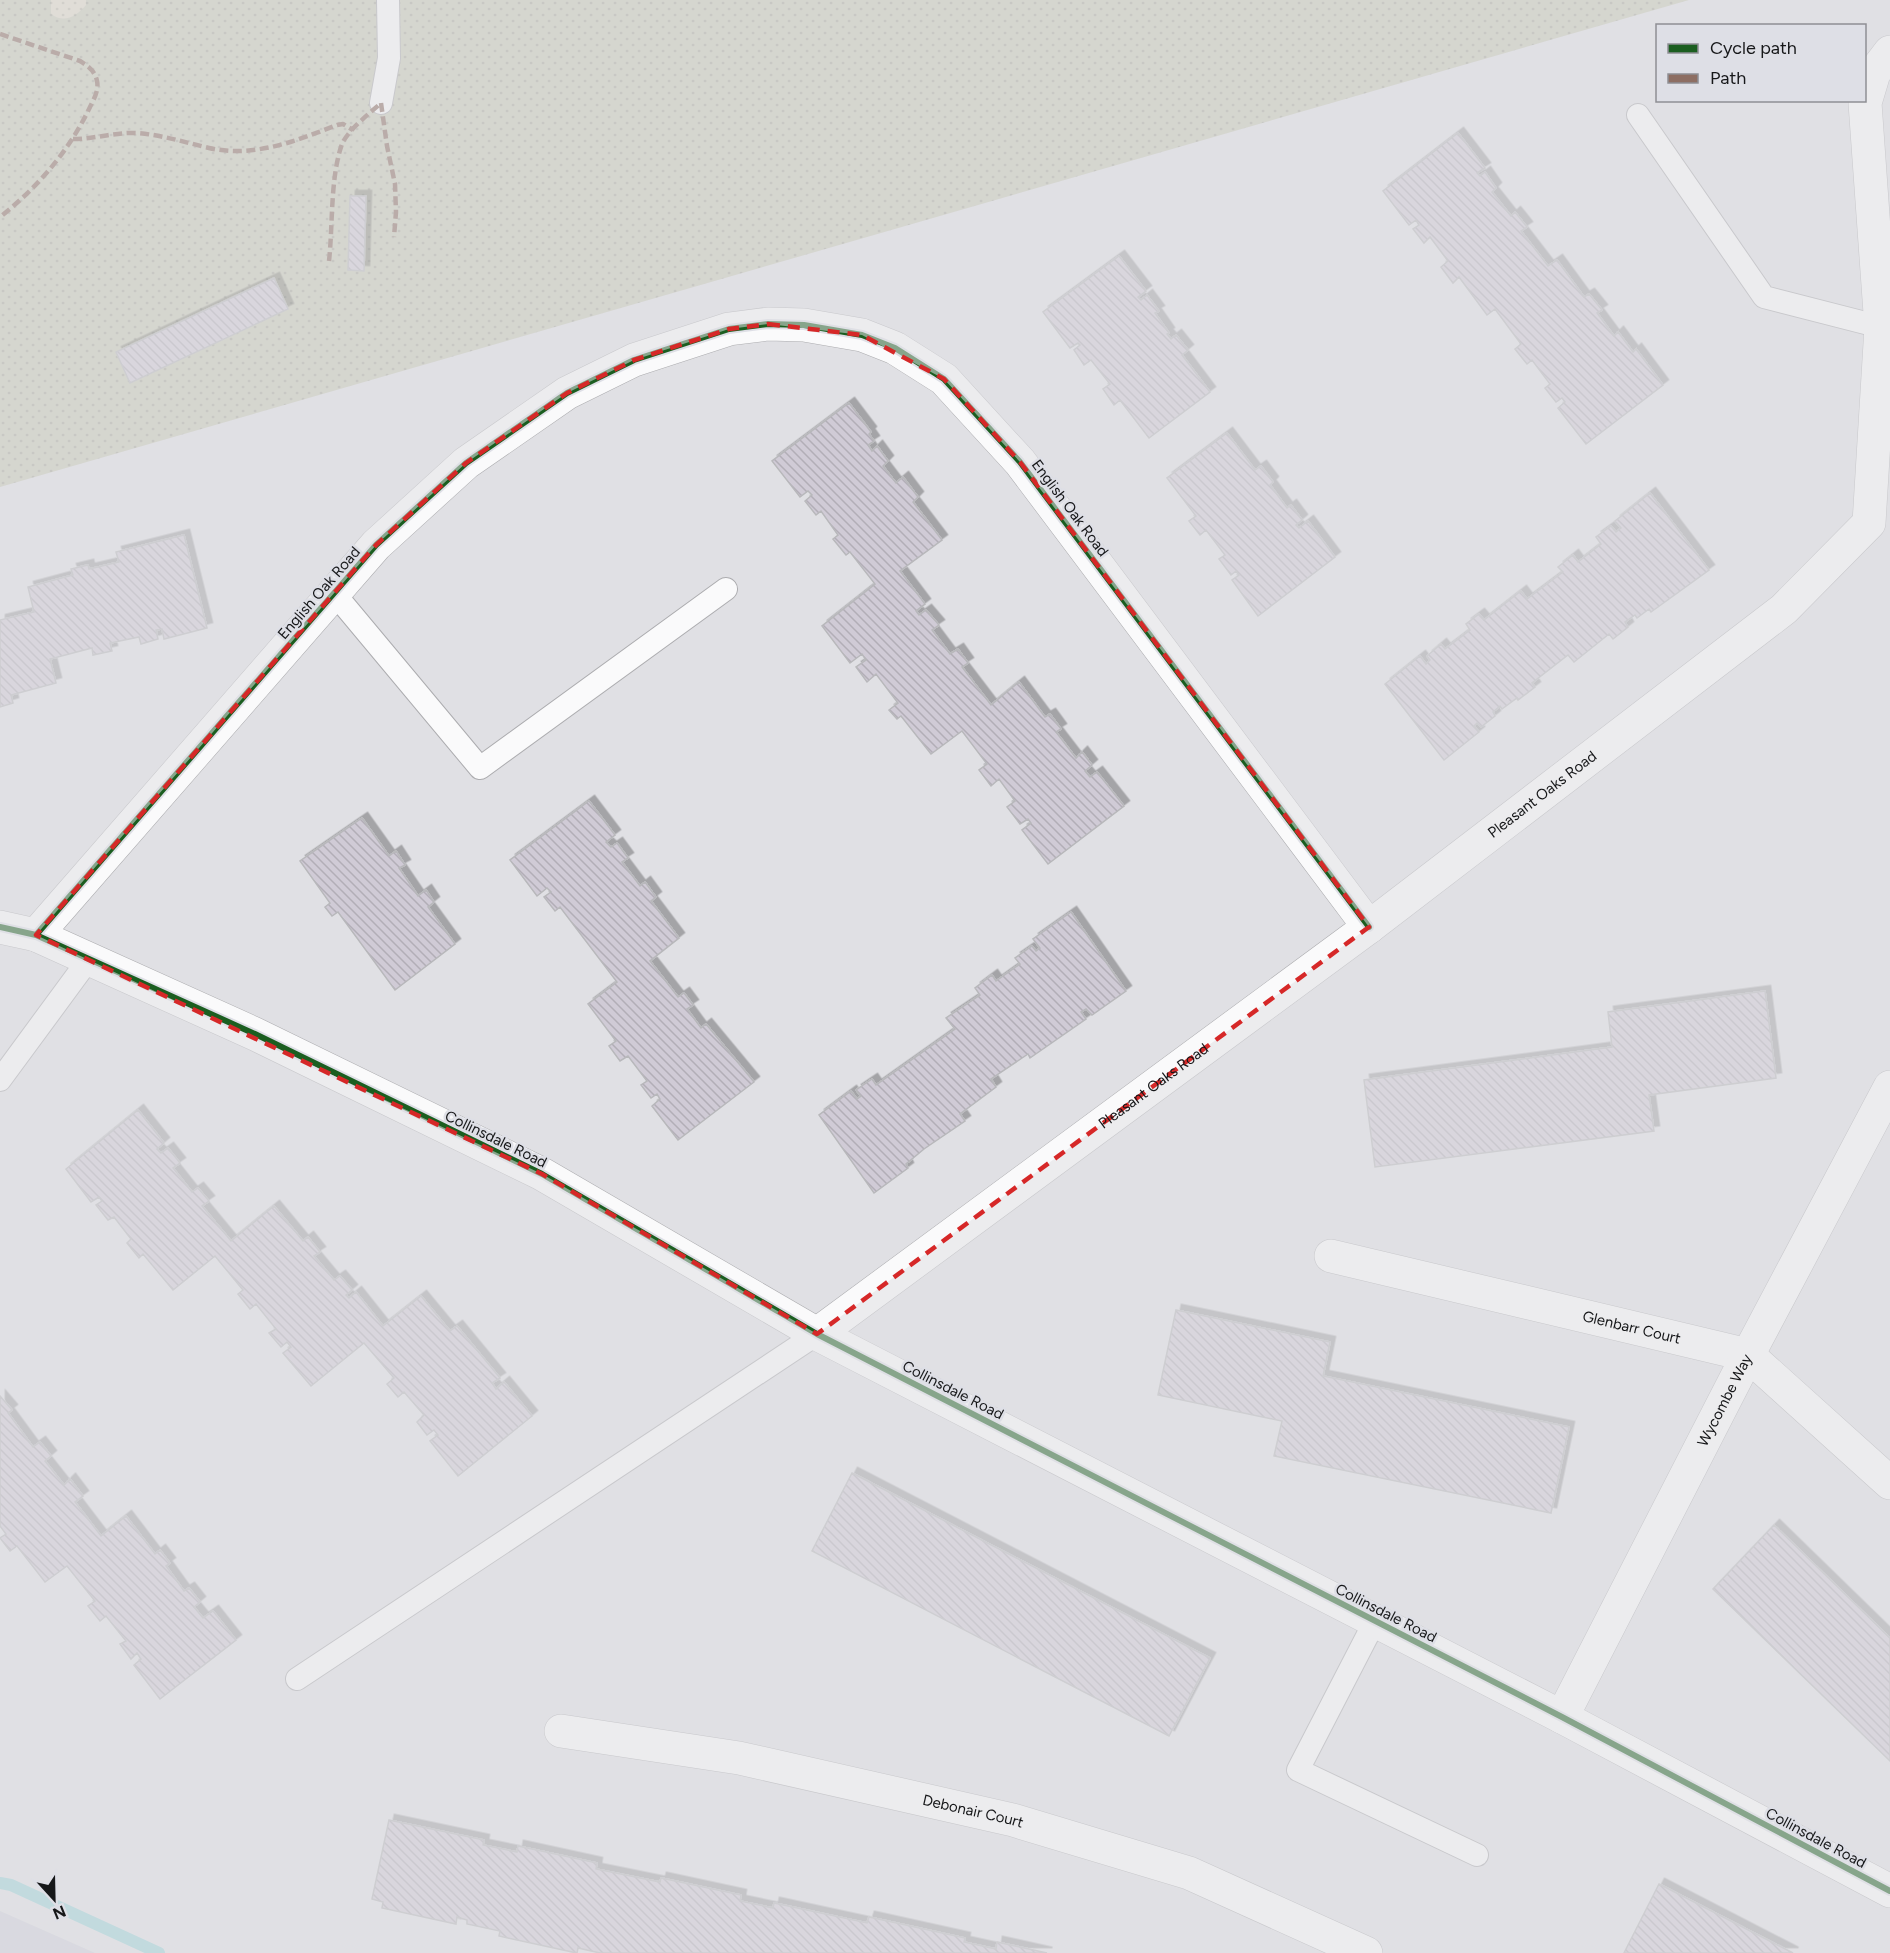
<svg xmlns="http://www.w3.org/2000/svg" width="1890" height="1953" viewBox="0 0 1890 1953" font-family="Figtree,sans-serif">
<style>
.built{fill:#d0d1db}
.grass{fill:url(#grass-dots)}
.sand{fill:url(#sand-dots)}
.lines{fill:none;stroke-linecap:round;stroke-linejoin:round}
.stream{stroke:#9dd3d8;stroke-width:12}
.building{fill:url(#building-back-hatch);stroke:#b8b8bb;stroke-width:1.5;filter:url(#shadow)}
.service-casing{stroke:#acacaf;stroke-width:24}
.minor-casing{stroke:#acacaf;stroke-width:34}
.service{stroke:#fafafb;stroke-width:22}
.minor{stroke:#fafafb;stroke-width:33}
.quiet{stroke:#8d6e63;stroke-width:4.5;stroke-dasharray:9 4.5;stroke-linecap:butt}
.cycleway-casing{stroke:#dedfe6;stroke-width:10}
.cycleway{stroke:#1b5e20;stroke-width:6}
.marked{fill:none;stroke:#d62828;stroke-width:4.5;stroke-dasharray:12 8;stroke-linejoin:round}
.labels{text-anchor:middle;stroke-width:5;stroke-linejoin:round;paint-order:stroke}
.street-label{font-size:15px;fill:#161719;stroke:#dedfe6}
</style>
<defs>
<pattern id="grass-dots" width="8" height="8" patternUnits="userSpaceOnUse" patternTransform="scale(1.5)"><rect width="8" height="8" fill="#c8c9b7"/><path d="M2 2h.1M6 6h.1" fill="none" stroke="#abac9d" stroke-width="1.8" stroke-linecap="round"/></pattern>
<pattern id="sand-dots" width="8" height="8" patternUnits="userSpaceOnUse" patternTransform="scale(1.5)"><rect width="8" height="8" fill="#e0dac8"/><path d="M2 2h.1M6 6h.1" fill="none" stroke="#bfbaab" stroke-width="1.8" stroke-linecap="round"/></pattern>
<pattern id="building-back-hatch" width="6" height="6" patternUnits="userSpaceOnUse" patternTransform="scale(1.5)"><rect width="6" height="6" fill="#d0cbd6"/><path d="M-1 5l2 2M0 0l6 6M5-1l2 2" fill="none" stroke="#b2aeb7"/></pattern>
<filter id="shadow"><feDropShadow dx="5.5" dy="-5.5" stdDeviation="0" flood-color="#0004"/></filter>
</defs>
<rect width="100%" height="100%" fill="#e0e0e4"/>
<path class="built" d="M0,1911L95,1953H0Z"/>
<path class="grass" d="M0,0H1689L0,487Z"/>
<path class="sand" d="M51,0H86V5C77,16 64,24 51,14Z"/>
<g class="lines">
<path class="stream" d="M0,1883L11,1885L159,1953"/>
</g>
<path class="building" d="M1458,133L1485,168L1477,173L1480,176L1485,172L1496,188L1492,192L1511,216L1515,212L1527,227L1521,231L1548,266L1557,260L1584,297L1589,294L1602,310L1597,313L1614,336L1618,332L1633,352L1636,349L1663,385L1586,444L1558,408L1565,402L1562,398L1556,402L1545,388L1550,384L1532,360L1527,364L1515,349L1521,344L1495,309L1487,315L1459,277L1453,283L1441,267L1448,261L1430,237L1424,243L1413,229L1419,225L1416,220L1409,225L1383,191Z
M350,196H366L364,271L348,270Z
M1119,256L1146,291L1138,297L1141,300L1147,295L1159,311L1155,313L1169,333L1167,334L1171,339L1176,335L1188,350L1182,355L1210,392L1149,438L1120,400L1114,405L1103,389L1110,384L1091,360L1084,365L1074,350L1080,345L1078,343L1070,348L1043,312Z
M274,278L288,309L130,383L116,352Z
M849,403L871,432L869,434L874,441L868,445L872,451L877,446L888,461L883,466L896,483L903,477L918,497L913,502L942,540L900,571L925,604L916,611L919,615L926,610L939,625L932,630L950,654L958,649L968,663L962,667L991,705L1019,682L1045,717L1050,714L1061,729L1056,732L1076,758L1082,752L1092,765L1085,771L1090,777L1097,772L1124,806L1048,864L1022,830L1031,823L1028,819L1020,824L1007,807L1015,801L999,779L991,786L979,770L987,764L962,731L931,754L901,716L897,719L889,710L898,703L876,674L867,682L856,667L866,660L862,654L850,663L822,626L875,584L850,552L846,555L833,539L838,535L821,511L816,515L805,501L812,495L808,491L800,497L772,461Z
M1227,433L1255,470L1261,466L1273,482L1270,485L1287,508L1291,505L1302,520L1296,525L1299,528L1308,521L1335,557L1258,616L1232,580L1239,575L1236,571L1231,575L1219,559L1225,555L1206,530L1200,535L1189,521L1196,516L1167,478Z
M1650,493L1709,570L1651,612L1649,609L1637,618L1635,615L1625,622L1628,627L1613,639L1609,634L1574,662L1568,655L1532,683L1535,687L1518,700L1517,698L1502,709L1500,706L1493,712L1495,716L1481,727L1477,723L1474,726L1479,732L1444,760L1385,684L1420,656L1426,664L1430,660L1427,656L1441,644L1445,649L1470,630L1466,624L1479,614L1484,620L1521,591L1527,599L1563,572L1558,567L1573,555L1578,562L1601,544L1596,537L1611,526L1616,532L1621,528L1615,521Z
M184,535L207,628L164,639L162,629L156,630L158,639L141,644L139,637L110,643L112,651L93,655L92,648L50,659L56,683L11,695L13,703L0,707V620L34,612L28,587L73,575L71,569L88,565L89,569L119,562L116,552Z
M589,801L615,835L606,842L611,847L617,843L628,858L622,862L640,886L645,882L656,897L651,901L679,938L650,961L678,997L684,993L693,1005L687,1009L701,1028L706,1024L754,1082L678,1140L652,1106L660,1099L657,1094L651,1098L641,1085L647,1081L628,1056L620,1061L609,1046L616,1041L588,1004L617,982L560,907L555,911L544,897L551,892L547,888L537,896L510,860Z
M362,818L389,856L396,851L405,865L399,868L418,896L426,890L434,902L428,907L455,944L395,990L338,912L332,916L325,907L330,903L300,861Z
M1071,912L1126,991L1092,1015L1086,1009L1081,1012L1086,1019L1030,1058L1028,1054L991,1079L996,1087L960,1114L965,1121L924,1149L906,1164L908,1168L874,1193L819,1115L851,1091L857,1099L861,1096L856,1090L872,1079L876,1085L955,1029L946,1018L980,995L975,988L992,975L996,981L1020,964L1015,958L1032,946L1036,951L1040,948L1033,939Z
M1765,991L1776,1078L1649,1095L1654,1131L1375,1167L1364,1080L1612,1047L1608,1012Z
M138,1110L164,1143L157,1149L161,1153L168,1148L180,1163L173,1168L192,1192L198,1188L209,1201L202,1206L231,1241L274,1206L303,1241L308,1237L320,1252L314,1256L334,1280L340,1276L352,1290L346,1295L349,1298L356,1292L383,1326L421,1296L450,1331L457,1326L500,1378L492,1383L496,1389L504,1382L532,1416L458,1476L430,1441L438,1435L434,1430L427,1435L417,1422L424,1415L404,1392L398,1397L387,1384L394,1378L364,1343L311,1386L283,1353L291,1347L287,1342L281,1347L269,1333L276,1329L256,1304L250,1309L238,1294L243,1290L215,1256L173,1290L143,1254L139,1258L127,1243L131,1239L114,1217L108,1220L96,1205L102,1201L99,1197L91,1202L66,1169Z
M1176,1310L1330,1342L1323,1376L1569,1427L1551,1513L1274,1456L1282,1421L1158,1395Z
M0,1396L12,1410L8,1413L33,1447L40,1442L51,1456L45,1461L64,1485L70,1479L83,1496L75,1502L101,1536L126,1516L155,1554L160,1550L170,1563L166,1566L184,1591L189,1588L200,1602L194,1607L203,1618L213,1611L236,1640L160,1699L134,1665L141,1659L137,1653L131,1659L120,1644L126,1641L106,1616L100,1621L88,1606L95,1601L67,1566L45,1582L17,1546L10,1551L0,1538L6,1534L0,1526Z
M852,1473L1210,1658L1169,1736L812,1551Z
M1774,1525L1890,1638V1761L1713,1589Z
M389,1820L484,1840L483,1845L517,1852L518,1846L597,1863L596,1869L660,1882L661,1878L741,1895L740,1901L773,1908L774,1903L867,1923L869,1917L965,1938L964,1942L996,1949L997,1942L1047,1953H600L578,1948L577,1953L499,1936L500,1931L467,1924V1920L457,1917L456,1924L382,1908L383,1902L372,1899Z
M1659,1884L1793,1953H1624Z"/>
<g class="lines">
<defs>
<path id="service" d="M381,103L389,58L388,0
M1638,115L1764,297L1881,327L1890,323
M334,593L480,768L726,589
M0,1080L89,959
M1375,1621L1298,1770L1477,1855
M297,1679L817,1334"/>
<g id="minor">
<path d="M0,927L36,935L89,959L255,1034L542,1174L817,1334L1562,1717L1890,1891"/>
<path d="M36,935L376,545L466,463L567,393L634,360L729,329L768,324L804,325L862,335L895,348L944,379L1020,462L1369,927"/>
<path id="s1" d="M1331,1256L1748,1355L1890,1483"/>
<path id="s2" d="M817,1334L1369,927L1784,609L1869,523L1881,327L1865,103L1874,73L1890,52"/>
<path id="s3" d="M1562,1717L1748,1355L1890,1087"/>
<path id="s4" d="M561,1731L739,1758L1013,1820L1189,1873L1366,1953"/>
</g>
</defs>
<use href="#service" class="service-casing"/>
<use href="#minor" class="minor-casing"/>
<use href="#service" class="service"/>
<use href="#minor" class="minor"/>
<path class="quiet" d="M0,34L80,61C88,66 95,71 97,81C99,90 94,99 90,107C69,151 38,187 0,217
M381,103L387,146L395,184L396,212L394,237
M73,139C95,139 115,132 137,133C162,135 184,142 209,148C254,158 296,141 337,125L343,124L353,130
M329,261C333,225 330,178 342,144C348,130 370,113 381,103"/>
<defs>
<path id="cycleway" d="M0,927L36,935L89,959L255,1034L542,1174L817,1334L1562,1717L1890,1891
M36,935L376,545L466,463L567,393L634,360L729,329L768,324L804,325L862,335L895,348L944,379L1020,462L1369,927"/>
</defs>
<use href="#cycleway" class="cycleway-casing"/>
<use href="#cycleway" class="cycleway"/>
</g>
<path d="M0 0H1890V1953H0ZM768,324L862,335L944,379L1020,462L1369,927L817,1334L542,1174L36,935L376,545L466,463L567,393L634,360L729,329Z" fill="#e0e0e4" fill-opacity=".55" fill-rule="evenodd"/>
<path class="marked" d="M768,324L862,335L944,379L1020,462L1369,927L817,1334L542,1174L36,935L376,545L466,463L567,393L634,360L729,329Z"/>
<g class="labels">
<g class="street-label">
<text transform="translate(1070 508) rotate(53)" y="5">English Oak Road</text>
<text transform="translate(319 593) rotate(-49)" y="5">English Oak Road</text>
<text dy="5" stroke="none"><textPath href="#s2" startOffset="904">Pleasant Oaks Road</textPath></text>
<text dy="5" stroke="none"><textPath href="#s2" startOffset="418">Pleasant Oaks Road</textPath></text>
<text transform="translate(496 1139) rotate(26)" y="5">Collinsdale Road</text>
<text dy="5" stroke="none"><textPath href="#s1" startOffset="309">Glenbarr Court</textPath></text>
<text transform="translate(953 1390) rotate(27)" y="5">Collinsdale Road</text>
<text dy="5" stroke="none"><textPath href="#s3" startOffset="356">Wycombe Way</textPath></text>
<text transform="translate(1386 1613) rotate(27)" y="5">Collinsdale Road</text>
<text dy="5" stroke="none"><textPath href="#s4" startOffset="420">Debonair Court</textPath></text>
<text transform="translate(1816 1838) rotate(28)" y="5">Collinsdale Road</text>
</g>
</g>
<rect x="1656" y="24" width="210" height="78" fill="#dedfe6" stroke="#8e8f94" stroke-width="1.5"/>
<rect x="1668" y="44" width="30" height="9" fill="#1b5e20" stroke="#8e8f94" stroke-width="1.5"/>
<text x="1710" y="54" font-size="18" fill="#161719">Cycle path</text>
<rect x="1668" y="74" width="30" height="9" fill="#8d6e63" stroke="#8e8f94" stroke-width="1.5"/>
<text x="1710" y="84" font-size="18" fill="#161719">Path</text>
<g transform="translate(54 1899) rotate(158)" stroke="#dedfe6" stroke-width="4.5" paint-order="stroke">
<path d="M0-4.5L10 22L0 15L-10 22Z" fill="#161719"/>
<text y="-9" font-size="16" font-weight="bold" text-anchor="middle" fill="#161719">N</text>
</g>
</svg>
